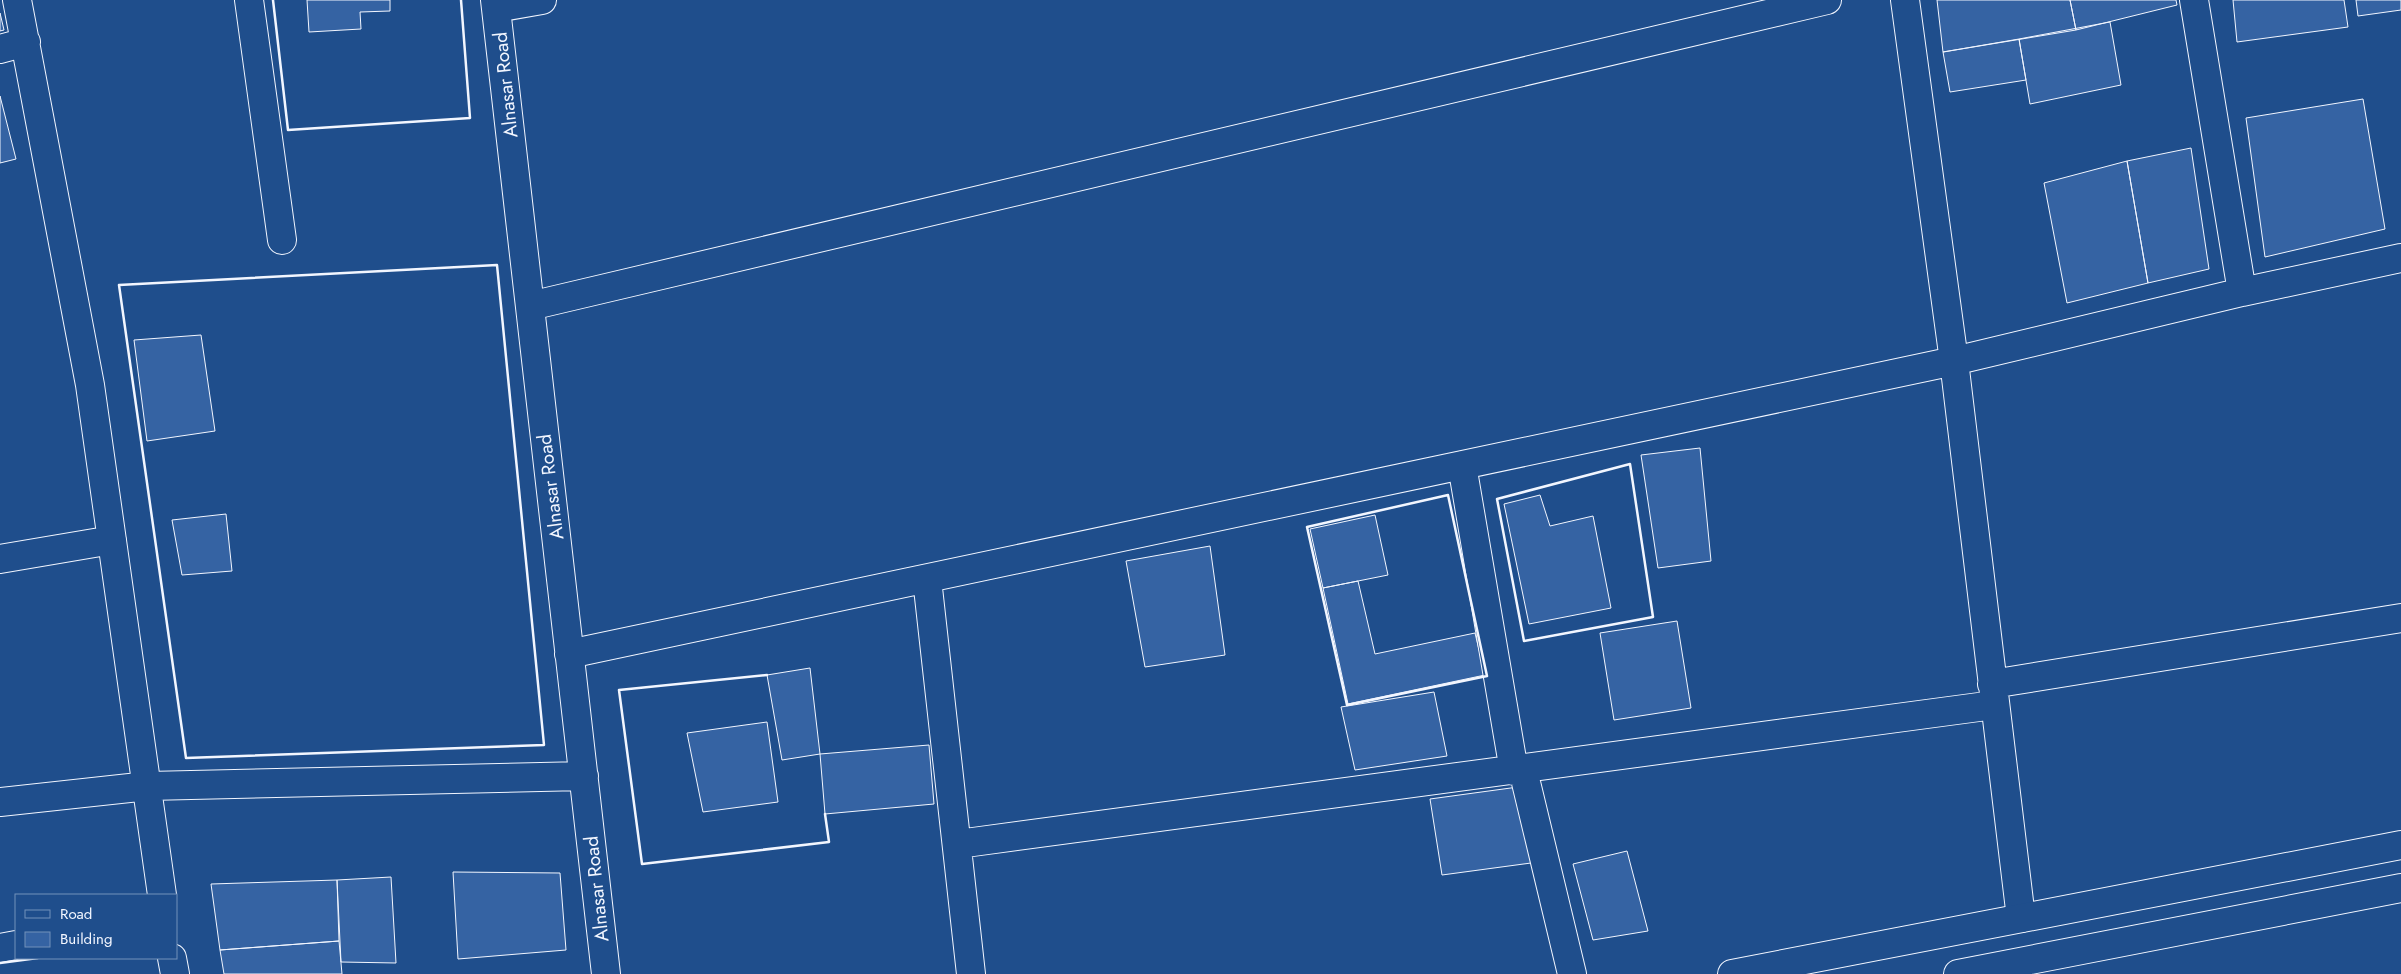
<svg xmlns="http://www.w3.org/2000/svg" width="2401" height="974" viewBox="0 0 2401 974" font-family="Jost,sans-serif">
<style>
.building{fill:#3563a3;stroke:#f2f6ff}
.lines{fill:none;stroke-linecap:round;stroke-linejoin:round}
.minor-casing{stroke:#f2f6ff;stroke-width:30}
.tertiary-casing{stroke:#f2f6ff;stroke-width:30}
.minor{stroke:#1f4e8c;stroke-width:28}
.tertiary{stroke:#1f4e8c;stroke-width:28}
.wall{stroke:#f2f6ff;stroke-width:2.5}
.labels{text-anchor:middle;stroke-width:4;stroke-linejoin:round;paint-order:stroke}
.street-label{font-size:19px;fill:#f2f6ff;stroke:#1f4e8c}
</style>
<rect width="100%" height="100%" fill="#1f4e8c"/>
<path class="building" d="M307,0H390V11L360,12L361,29L309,32Z
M1937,0H2070L2076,30L1943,52Z
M2070,0H2176L2177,5L2076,30Z
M2233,0H2344L2348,27L2237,42Z
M2356,0H2401V10L2358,16Z
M0,13L4,30L0,31Z
M2110,22L2121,85L2030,104L2019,39Z
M2019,39L2026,80L1950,92L1943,52Z
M0,96L16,159L0,163Z
M2363,99L2385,229L2265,257L2246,118Z
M2191,148L2209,269L2148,283L2127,161Z
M2127,161L2148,283L2067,303L2044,183Z
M201,335L215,431L147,441L134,340Z
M1700,448L1711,561L1658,568L1641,455Z
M1540,495L1550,526L1593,516L1611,608L1529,624L1504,504Z
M226,514L232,571L182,575L172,520Z
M1375,515L1388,575L1323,588L1310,529Z
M1210,546L1225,655L1145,667L1126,561Z
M1358,581L1375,654L1475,633L1485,675L1348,704L1323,588Z
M1677,621L1691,708L1614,720L1600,633Z
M810,668L820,754L782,760L767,675Z
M1434,692L1447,756L1355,770L1341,707Z
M767,722L778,802L703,812L687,733Z
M929,745L934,804L825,814L820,754Z
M1518,787L1531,863L1442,875L1430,799Z
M1627,851L1648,931L1593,940L1573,864Z
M453,872L560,873L566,950L458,959Z
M391,877L396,963L341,962L337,880Z
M337,880L339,941L220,950L211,884Z
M339,941L342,974H224L220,950Z"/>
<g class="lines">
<defs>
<path id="minor" d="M17,0L90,385L162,895
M249,0L282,240
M495,0L606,974
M1905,0L1954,361L2021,918
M2194,0L2242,292
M496,8L542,0
M0,49L26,42
M530,306L1827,0
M1462,465L1514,771
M0,559L112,540
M927,579L971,974
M569,654L1954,361L2242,292L2401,258
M1992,684L2401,618
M1523,770L1572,974
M0,802L148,786L584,776
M958,844L1994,705
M0,948L16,945
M172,958L175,974"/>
<path id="tertiary" d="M1732,974L2401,845
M1958,974L2401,888"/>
</defs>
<use href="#minor" class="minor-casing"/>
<use href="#tertiary" class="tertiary-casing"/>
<use href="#minor" class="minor"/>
<use href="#tertiary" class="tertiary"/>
<path class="wall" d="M273,0L288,130L470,118L461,0
M497,265L544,745L186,758L119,285Z
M1630,464L1653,617L1524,641L1497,499Z
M1448,495L1487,676L1347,705L1307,527Z
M767,675L619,690L642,864L829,842L825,814
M0,963L38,958"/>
</g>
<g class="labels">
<g class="street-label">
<text transform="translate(505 85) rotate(-96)" y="7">Alnasar Road</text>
<text transform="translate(550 487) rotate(-97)" y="7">Alnasar Road</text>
<text transform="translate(596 889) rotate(-96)" y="7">Alnasar Road</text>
</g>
</g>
<rect x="15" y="894" width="162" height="65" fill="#1f4e8c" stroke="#7391ba"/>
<rect x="25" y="910" width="25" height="8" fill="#1f4e8c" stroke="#7391ba"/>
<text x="60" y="919" font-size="15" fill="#f2f6ff">Road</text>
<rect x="25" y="932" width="25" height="15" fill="#3563a3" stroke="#7391ba"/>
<text x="60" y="944" font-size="15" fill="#f2f6ff">Building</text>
</svg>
